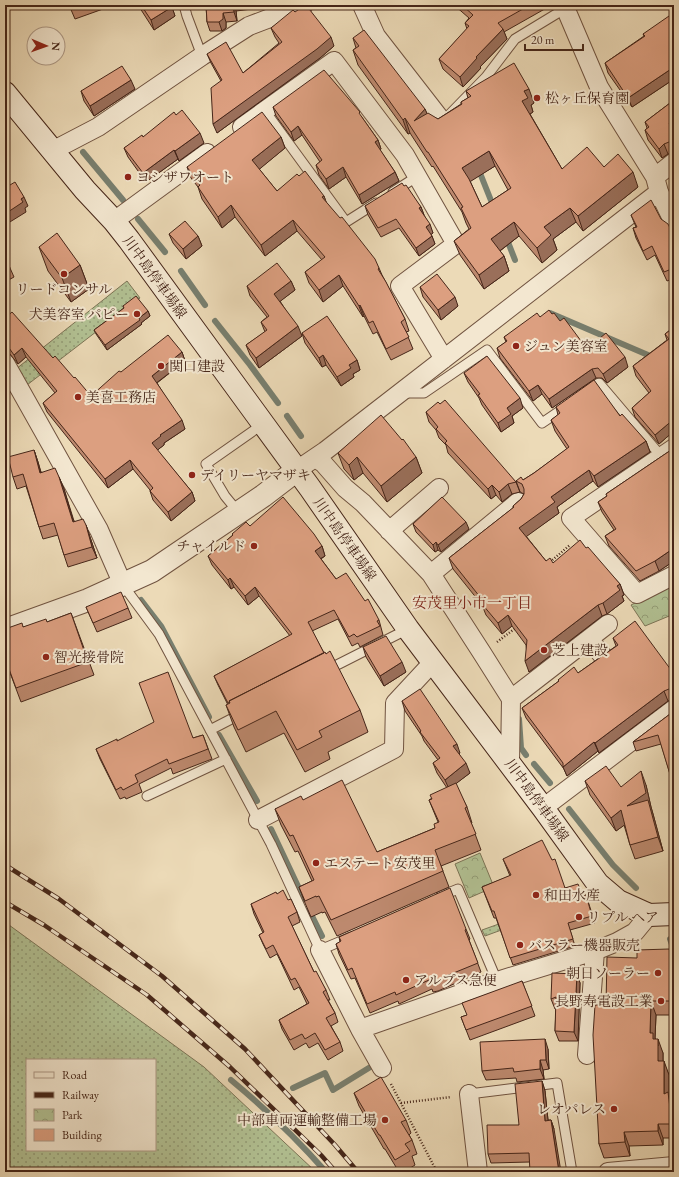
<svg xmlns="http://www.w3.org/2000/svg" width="679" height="1177" viewBox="0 0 679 1177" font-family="'EB Garamond','Noto Serif JP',serif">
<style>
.grass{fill:url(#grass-dots);stroke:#7c7456;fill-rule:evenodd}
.park{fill:url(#park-crowns);stroke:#7c7456}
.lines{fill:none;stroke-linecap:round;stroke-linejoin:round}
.stream{stroke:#787f6f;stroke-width:6}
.service-casing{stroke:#705340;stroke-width:11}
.minor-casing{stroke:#705340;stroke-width:20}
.tertiary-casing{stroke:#705340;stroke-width:24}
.secondary-casing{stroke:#462619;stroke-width:24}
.path{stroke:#462619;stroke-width:2.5;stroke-dasharray:1 2;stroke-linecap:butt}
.service{stroke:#f3e7d0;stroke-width:9}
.minor{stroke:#f3e7d0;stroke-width:18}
.tertiary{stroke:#f3e7d0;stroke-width:22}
.secondary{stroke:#f3e7d0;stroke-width:22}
.rail-casing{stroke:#462619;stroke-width:4.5}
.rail{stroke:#f3e7d0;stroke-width:3;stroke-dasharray:9;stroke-linecap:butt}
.wall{fill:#bd896e;stroke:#462619;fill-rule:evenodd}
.shaded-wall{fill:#9a6f5a;stroke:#462619}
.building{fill:#dc9f80;stroke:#462619;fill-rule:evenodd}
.poi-dot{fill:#8f2418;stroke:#f3e7d0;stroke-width:1.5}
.labels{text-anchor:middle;stroke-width:4;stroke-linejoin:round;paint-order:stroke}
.poi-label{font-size:14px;fill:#462619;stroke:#f3e7d0;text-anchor:start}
.street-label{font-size:14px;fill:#462619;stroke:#f3e7d0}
.neighbourhood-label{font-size:15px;fill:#7a1f14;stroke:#f3e7d0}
</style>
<defs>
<pattern id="grass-dots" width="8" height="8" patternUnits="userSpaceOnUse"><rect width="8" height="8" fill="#b2c193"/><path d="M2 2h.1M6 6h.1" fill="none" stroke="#939d77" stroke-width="1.8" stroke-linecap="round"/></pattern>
<pattern id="park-crowns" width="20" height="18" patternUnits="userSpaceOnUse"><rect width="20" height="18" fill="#b2c193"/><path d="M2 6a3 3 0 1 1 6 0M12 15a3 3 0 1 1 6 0" fill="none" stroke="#939d77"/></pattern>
</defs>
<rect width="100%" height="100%" fill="#ecdab7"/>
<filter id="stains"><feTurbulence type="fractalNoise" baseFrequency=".005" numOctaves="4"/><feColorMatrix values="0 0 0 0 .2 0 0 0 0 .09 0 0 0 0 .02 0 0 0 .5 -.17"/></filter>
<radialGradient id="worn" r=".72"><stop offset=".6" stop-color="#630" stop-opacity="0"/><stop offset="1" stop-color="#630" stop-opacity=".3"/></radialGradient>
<path class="grass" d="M127,281L140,298L27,385L16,369Z
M524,915L526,921L485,936L482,930Z
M5,924L9,925L204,1067L316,1172H5ZM27,1060H155V1150H27Z"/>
<path class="park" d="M674,584V614L645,626L631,605Z
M480,853L494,887L469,898L455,864Z"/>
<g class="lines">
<path class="stream" d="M83,152L123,200
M478,168L494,208
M138,219L165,252
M506,237L515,260
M181,271L205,305
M550,313L655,358
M215,321L250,365L278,403
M287,416L301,436
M141,600L161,626L209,717
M519,719L521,748L526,755
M219,735L257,801
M534,764L550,783
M569,809L613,865L636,888
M271,829L304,899
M309,910L322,936
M670,939L674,950
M231,1080C266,1109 296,1138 326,1172
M293,1088L325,1073L333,1090L372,1066"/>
<defs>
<path id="service" d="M184,5L187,16L202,56
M265,111L346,222L376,203
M448,116L486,77L515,39L566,8
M393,192L418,176
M587,391L599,383L661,456
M403,393H424L487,350L542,423L567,406
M239,513L225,496L206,464L263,424
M123,585L159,634L271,844L320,950L351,937
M327,670L408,629
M210,730L241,714
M147,796L226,759
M441,896L458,889L497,981
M469,1094L557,1083L572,1172"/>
<path id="minor" d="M362,5L376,36L442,121
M564,5L599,87L655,177L659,192L674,223
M242,127L334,61L405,155L456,244L400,286L444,359
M52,151L98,127L202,56L249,26L304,5
M655,177L674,162
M114,221L207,153
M5,363L99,530L123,585
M674,448L571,518L637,594L674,575
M315,458L323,463L345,488L363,503L431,574L482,653L511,699L510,763
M297,470L325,451L659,192
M389,531L439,488
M431,574L518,502
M589,639L602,655
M511,699L608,624
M543,808L674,709
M258,820L394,749L395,703L434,661
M320,950L360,1029L382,1068
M360,1029L497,981L595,951L617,942L635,932L649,915
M587,1055L595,951
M469,1094L478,1172
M608,1172L674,1166"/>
<path id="tertiary" d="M5,630L88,600L152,571L263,496L297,470"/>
<path id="secondary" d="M5,93L85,190L114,221L129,240L310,488L408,629L543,808L598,884L618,901L649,915L674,914"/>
</defs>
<use href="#service" class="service-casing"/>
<use href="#minor" class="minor-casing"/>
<use href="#tertiary" class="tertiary-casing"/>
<use href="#secondary" class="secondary-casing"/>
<path class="path" d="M550,562L570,545
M497,642L517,627
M391,1084L437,1172
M401,1103L451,1097"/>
<use href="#service" class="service"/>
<use href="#minor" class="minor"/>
<use href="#tertiary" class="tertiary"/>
<use href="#secondary" class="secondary"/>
<defs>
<path id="rail" d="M5,865L59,899L162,976L245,1049L335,1145L358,1172
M5,902L44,925L147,995L230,1067L321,1155L336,1172"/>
</defs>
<use href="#rail" class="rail-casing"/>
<use href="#rail" class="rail"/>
</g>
<path class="wall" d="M69,5H101L103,9L75,19Z
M138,5H171L175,16L154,30Z
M206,5H275L268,7L236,11L237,21L226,22V28L222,31H210L207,22Z
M454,5H549L550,6L504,32L507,39L480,67L481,68L463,87L443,69L439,59L467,29L465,23L469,18Z
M295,12L334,46L320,58L217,133L221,81L211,63L207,54L243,73L279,43L275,37L271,28Z
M674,23V79L632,107L608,73L605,63L644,36L643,34Z
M353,38L425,109L427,114L438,119L461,104V102L468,98L466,91L534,103L531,105L533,112L530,114L562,169L604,167L638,187L583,231L576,222L553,239L557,250L542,263L519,236L500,251L504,256L509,271L484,289L460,255L454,241L469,229L466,223L462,212L433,166L432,167L410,133L408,134L358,65L353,50L356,48ZM495,166L508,190L482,207L470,181Z
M135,89L94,116L84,101L81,91Z
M674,100V152H672L668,154L662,158L648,140L645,130L647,128L645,122Z
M273,107L361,116L378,140L381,149L380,150L395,172L399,181L362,204L346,177L329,189L319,175L316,165L320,162L302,135L294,141L276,116Z
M143,137L204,143L179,161L178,159L146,182L128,157L124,148Z
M281,137L285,148L259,169L277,191L299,176L324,196L326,202L379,268L382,275L405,319L409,331L406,332L413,349L391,360L377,332L373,334L364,316L363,317L343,286L323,302L309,283L305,272L322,260L297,231L265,256L235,217L222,228L202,199L198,187L191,178L187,167Z
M404,186L421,207L424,215L433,233L431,234L435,244L419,256L399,228L381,237L368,215L365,206Z
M631,215L661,219L674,236V283L672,279L667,281L655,255L647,260L636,238L633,228L636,227Z
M169,234L198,236L202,246L186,259L173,243Z
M39,247L80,265L89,289L71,302L48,271Z
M5,259L10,268L14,277L5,282Z
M291,281L295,290L280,301L302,336L259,368L250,355L246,345L265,332L261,322L267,317L250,296L247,286Z
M420,287L458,306L441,320L423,297Z
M123,306L148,311L150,316L141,323L142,324L107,350L96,334L94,330L124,308Z
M552,314L587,349L628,367L607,383L602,378H596L552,408L542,394L533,401L500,358L497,348L506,342L504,337L540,317Z
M5,318L53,358L91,396L121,372L182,352L185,361L157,383L185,429L164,443V445L157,450L192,492L195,501L171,521L153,500L150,491V490L133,469L108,488L47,412L43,403L55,393L26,357L18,364L10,354L5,353Z
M674,327V431L659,444L635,417L632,408L649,393L636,376L633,366L667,340L665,334Z
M302,333L357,360L360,370L353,374L354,377L341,386L326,365L322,367L305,343Z
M464,373L523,408L512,416L514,423L501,432L482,405L479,398L468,382Z
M5,381L10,393L5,396Z
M556,407L620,416L646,441L650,452L598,487L593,481L557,507L559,513L526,536L546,561L553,563L586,548L620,584L624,595L622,596L624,601L607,614L602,616L529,672L526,645L512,626L502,634L486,615L482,605L453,569L449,558L513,508V506L521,499L524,494L520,492L516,481L523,480L534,473L567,449L555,431L551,420L558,415Z
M426,412L516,482L520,492L512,494L502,502L496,495L491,499L448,453L446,445L439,438L436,430L429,422Z
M674,448V561L659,571L640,581L609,546L605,536L614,530L602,512L598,502L607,496L606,494Z
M34,450L38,462L41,472L59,477L64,489L74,521L86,525L97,558L68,567L64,555L58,535L43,539L39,527L26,486L17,489L13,477Z
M338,453L416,457L422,473L387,502L363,473L354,480L344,469Z
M413,524L469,529L441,552L438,550L435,552L416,532Z
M250,526L322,546L325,556L321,559L336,579L379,620L383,635L360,647L358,643L352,646L338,619L312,631L324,653L360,710L368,732L328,752L330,759L305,772L284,733L246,752L234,727L226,705H228L218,685L214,676L290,636L259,596L248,605L234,587L231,589L212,565L208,556L233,535L232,534Z
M86,607L128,608L132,618L97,632Z
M71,613L94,675L21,702L9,670L6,672L5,670V629L23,627L47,622Z
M613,638L674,674V699H672L668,701L599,753L598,751L567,776L564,769L526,718L522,708L559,681L558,680L578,673L616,646Z
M363,647L406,672L384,686L366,657Z
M402,701L460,753L459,754L470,773L455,784L467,807L472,823H471L481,850L441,866L449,887L337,936L325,912L322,913V912L311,917L305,903L299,887L312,881L298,851L295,852L281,825L275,809L303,800L377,852L435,828L438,822L429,800L447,788L437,773L433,763L438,760L424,741L422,736L405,711Z
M674,711V787L661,744L636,751L633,742Z
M203,735L212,759L173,774L171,768L139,784L142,792L126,799L125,797L120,799L100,759L96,749L117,741L193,738Z
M585,781L621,787L646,785L651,807L653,814L663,851L635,859L630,845L624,825L616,831L590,795Z
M503,859L583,896L586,895L595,923L570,930L575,946L513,965L496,918H494L482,887L510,876Z
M288,900L297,912L300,922L292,926L314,972L326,990L330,1000H328L335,1013L338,1022L331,1026L340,1042L343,1051L328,1060L318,1043L309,1048L306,1043L294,1050L282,1029L279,1020L307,1004L299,987L294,990L277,954L270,958L263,944L259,935L263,933L254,914L251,904Z
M466,929L470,939L469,940L481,972L438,991L433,992L432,989L399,1004L398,1001L370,1013L355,978L351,979L339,954L336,944L340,942L339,937Z
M674,963V1015H656L655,1038L663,1053V1061L669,1075V1094L673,1106L674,1113V1138H663V1145L629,1146L630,1156L604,1158L599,1144L606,1005Z
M577,974L580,983L578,1041H559L555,1031L556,1008L555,1009L551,999Z
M522,981L535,1016L470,1040L461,1017L467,1015Z
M548,1049L549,1069L543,1070L544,1079L517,1082L516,1078L486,1080L482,1071Z
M542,1081L545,1091L548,1120H551L554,1129L530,1162L491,1163L488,1154L519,1125Z
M354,1093L406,1120L411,1133L409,1135L412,1140L417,1154L412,1156L415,1165L404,1172H399L385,1149H384L359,1106Z"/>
<path class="shaded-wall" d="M233,5H234L236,11L237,21L234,12Z
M172,7L175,16L154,30L151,20Z
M223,13L226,22V28L222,31L219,22Z
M503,29L507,39L480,67L481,68L463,87L460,77L476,57Z
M331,37L334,46L320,58L217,133L213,124Z
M674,67V79L632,107L628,98Z
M131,80L135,89L94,116L90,106Z
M529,89L534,103L531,105L533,112L527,116L522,101L524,91Z
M425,109L431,123L414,121Z
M405,118L410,133L408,134L403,120Z
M674,119V131L669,123Z
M298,126L302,135L294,141L291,132Z
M200,133L204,143L179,161L175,151Z
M281,137L285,148L256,172L252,160Z
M378,140L381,149L379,151L375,142Z
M664,144L668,154L662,158L659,149Z
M174,150L178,159L146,182L143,173Z
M489,151L495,166L468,183L462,168Z
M343,167L346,177L329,189L326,179Z
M395,172L399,181L362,204L359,195Z
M633,172L638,187L583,231L578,216Z
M324,196L328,207L322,197Z
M24,197L28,206L25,208L26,212L5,225V214L21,199Z
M231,205L235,217L222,228L218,217Z
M421,207L424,215L422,217L419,208Z
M570,208L576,222L553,239L557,250L542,263L537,248L544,227Z
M293,220L297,231L265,256L261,245Z
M514,222L519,236L497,253L491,239Z
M430,224L433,233L429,236L426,227Z
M198,236L202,246L186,259L183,249Z
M432,236L435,244L419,256L416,248Z
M504,256L509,271L484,289L479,275Z
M80,265L89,289L71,302L62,278Z
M339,275L343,286L323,302L319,290Z
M291,281L295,290L278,303L274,294Z
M455,297L458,306L441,320L438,310Z
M360,305L364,316L363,317L359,306Z
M148,311L150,316L141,323L142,324L107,350L105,345Z
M298,326L302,336L259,368L256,358Z
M22,348L26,357L18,364L14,355Z
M182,352L185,361L155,384L152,376Z
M323,355L326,365L322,367L319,358Z
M625,357L628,367L607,383L603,374Z
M357,360L360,370L353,374L354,377L341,386L337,377L349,365Z
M592,369L596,378L552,408L549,399Z
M538,385L542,394L533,401L529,391Z
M520,398L523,408L512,416L514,423L501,432L498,423L507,408Z
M674,419V431L659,444L655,435Z
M182,420L185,429L164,443V445L155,452L152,443L160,435Z
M646,441L650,452L598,487L594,476Z
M34,450L38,462L44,485L40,473Z
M357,457L363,473L354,480L349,465Z
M416,457L422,473L387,502L381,486Z
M130,460L133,469L108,488L105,479Z
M589,470L593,481L557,507L559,513L523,539L519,528L551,497Z
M59,477L64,489L77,534L73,522Z
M508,484L512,494L502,502L499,492Z
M492,485L496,495L491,499L488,489Z
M192,492L195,501L171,521L168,512Z
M466,522L469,529L441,552L438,545Z
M86,525L97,558L92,547Z
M436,542L438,550L435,552L433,545Z
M322,546L325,556L318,560L315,551Z
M674,548V561L659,571L655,561Z
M230,578L234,587L231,589L228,580Z
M620,584L624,595L622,596L624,601L607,614L603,603L617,586Z
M255,587L259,596L248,605L245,596Z
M598,605L602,616L529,672L525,661Z
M508,615L512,626L502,634L498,623Z
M402,662L406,672L384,686L380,676Z
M664,691L668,701L599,753L595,743Z
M594,742L598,751L567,776L563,767Z
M457,744L460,753L457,756L453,746Z
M466,763L470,773L449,789L445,780Z
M641,771L646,785L651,807L653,814L663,851L658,837L627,806Z
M674,780V787L672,781Z
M621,810L626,824L616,831L611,818Z
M577,974L580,983L578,1041L574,1032Z
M651,1001L656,1015L655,1038L658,1046V1039L663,1053V1075L658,1061L650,1033Z
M545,1039L548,1049L549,1069L546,1060Z
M540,1060L543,1070L544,1079L540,1069Z
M664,1061L669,1075V1094L673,1106L674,1113V1129L664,1094Z
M542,1081L545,1091L549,1130L545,1121Z
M551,1120L554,1129L561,1172H559Z
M658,1124L663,1138V1145L658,1131Z
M624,1132L629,1146L630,1156L625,1142Z"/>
<path class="building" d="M69,5H84L71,10Z
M141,5H171L172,7L151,20Z
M206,5H233L234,12L223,13V19L219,22H207Z
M305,5H306L331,37L317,49L213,124L211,88L222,80L207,54L226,42L243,73L282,42L271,28L293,10L295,12Z
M462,5H530L498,23L503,29L476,57L477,58L460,77L439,59L469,26L465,23L473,15Z
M669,16L674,23V67L628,98L605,63L645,36L643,34Z
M364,30L425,109L414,121L428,113L438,119L462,104L461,102L471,96L466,91L514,63L529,89L524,91L528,98L522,101L562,169L587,147L604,167L618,154L633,172L578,216L570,208L544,227L551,235L537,248L514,222L491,239L504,256L479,275L454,241L471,228L461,208L463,207L428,152H427L405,118L403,120L353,50L359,46L353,38ZM489,151L511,188L482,207L469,179L462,168Z
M122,66L131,80L90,106L81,91Z
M324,70L360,112L359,113L378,140L375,142L395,172L359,195L343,167L326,179L316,165L322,160L298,126L291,132L273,107Z
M674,100V119L669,123L674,130V141L673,142H669L664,144L659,149L645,130L649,127L645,122Z
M182,110L200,133L175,151L174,150L143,173L124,148L142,135L143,137L174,112L176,115Z
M262,112L281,137L252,160L277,191L297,174L299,176L305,171L324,196L322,197L340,218L342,217L375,259L379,268L378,269L386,282L405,319L401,322L409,337L386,349L373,321L369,323L360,305L359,306L339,275L319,290L305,272L325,257L293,220L261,245L231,205L218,217L198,187L200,185L187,167Z
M15,182L24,197L21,199L23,202L5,214V186L9,184L10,185Z
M402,183L404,186L406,185L421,207L419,208L430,224L426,227L432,236L416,248L396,219L378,228L365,206Z
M651,200L661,219L668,224L674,236V281L669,270L664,272L652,246L643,251L633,228L637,227L631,215Z
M185,221L198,236L183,249L169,234Z
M57,233L80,265L62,278L39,247Z
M5,259L10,268L5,271Z
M277,263L291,281L274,294L298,326L256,358L246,345L267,330L261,322L269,316L247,286Z
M437,274L455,297L438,310L420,287Z
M136,296L148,311L139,318L140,320L105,345L94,330L124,308L123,306Z
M549,310L552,314L554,313L560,321L564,318L587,349L606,333L625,357L603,374L598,368L592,369L549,399L538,385L529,391L497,348L507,341L504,337L537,313L540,317Z
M12,312L53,358L55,356L74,378L75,377L91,396L119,371L121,372L168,335L182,352L152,376L182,420L160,435L161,436L152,443L192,492L168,512L150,491L153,488L130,460L105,479L43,403L57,391L22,348L14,355L7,345H5V318Z
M327,316L357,360L349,365L351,368L337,377L323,355L319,358L302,333Z
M674,327V419L655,435L632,408L651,391L633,366L669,339L665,334Z
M487,356L520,398L507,408L511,414L498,423L478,395L480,394L464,373Z
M594,380L620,416L622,414L646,441L594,476L589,470L551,497L555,502L519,528L546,561L550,558L553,563L580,540L586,548L588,547L620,584L617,586L620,590L603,603L598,605L525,661L527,640L508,615L498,623L482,604L484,602L449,558L514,507L513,506L521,499L524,494V489L522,484L516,481L521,477L523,480L534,473L569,447L551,420L560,413L556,407Z
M445,400L516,482L508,484L499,492L492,485L488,489L445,443L447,441L436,429L438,427L426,412L438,402L440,404Z
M381,415L402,440L403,439L416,457L381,486L357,457L349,465L338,453Z
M674,448V548L655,561L636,571L605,536L616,529L598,502L607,496L606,494Z
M34,450L40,473L55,468L59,477L73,522L83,519L86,525L92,547L64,555L54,523L39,527L23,474L13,477L8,457Z
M283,497L314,534L322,546L315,551L336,579L346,573L365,601L368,599L379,620L377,621L380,626L357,637L354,634L349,637L334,610L308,622L324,653L229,701L230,702L228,703L214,676L292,634L255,587L245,596L230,578L228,580L208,556L233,535L232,534L246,522L250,526Z
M442,497L466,522L438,545L436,542L433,545L413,524Z
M121,592L128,608L93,623L86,607Z
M71,613L88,662L16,688L5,658V629L22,623L23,627L46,619L47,622Z
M635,621L674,674V688L673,689H669L664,691L595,743L594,742L563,767V763L522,708L559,681L558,680L574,667L578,673L618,645L613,638Z
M386,636L402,662L380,676L363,647Z
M330,651L360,710L319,731L322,737L297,750L276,711L238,730L226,705L230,703L229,701L325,652L326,654Z
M168,672L193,738L203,735L208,749L169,764L167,759L135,775L138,782L123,790L121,787L116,790L96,749L117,739V741L154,722L139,683Z
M420,689L457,744L453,746L466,763L445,780L433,763L440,758L420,732L421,731L402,701Z
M674,711V780L672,781L658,735L633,742Z
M606,766L621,787L641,771L646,793L627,806L648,800L658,837L630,845L621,810L611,818L585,781Z
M342,780L377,852L435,828L434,824L439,822L429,800L432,799L430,795L456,783L467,807L465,808L476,834L435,850L443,871L331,920L319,896L316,897V896L305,901L299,887L314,880L293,835L290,836L275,809L301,796L303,800Z
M542,840L552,860L555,859L565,888L578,884L583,896L586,895L592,916L568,923L573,939L510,958L494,911H492L482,887L511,875L503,859Z
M450,888L466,929L465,930L478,963L434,981L430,983L429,980L396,995L395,992L367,1004L352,968L348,970L336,944L341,941L339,937Z
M283,890L288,900L291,899L297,912L288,917L314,972L316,971L326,990L323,992L335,1013L326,1018L340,1042L325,1050L315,1033L305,1039L302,1034L290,1040L279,1020L309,1003L295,978L291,980L273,945L266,949L259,935L264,932L251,904L276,892L277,894Z
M669,949L674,964V1001H651L650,1033H653V1039H658V1061H664V1094L668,1092L672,1124H658V1131L624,1132L625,1142L599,1144L593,1035L595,1005H606L607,957L637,958V950Z
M552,973L577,974L574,1032L555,1031L556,997L551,999Z
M522,981L532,1006L466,1030L461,1017L467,1015L462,1003Z
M545,1039L546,1060H540V1069L514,1072L513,1068L482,1071L480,1042Z
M381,1077L406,1120L401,1122L412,1140L405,1144L410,1151L395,1160L380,1135H379L354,1093Z
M542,1081L545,1121L551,1120L559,1172H530L529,1153L488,1154L487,1125H519L515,1084Z"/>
<g class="poi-dot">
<circle cx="537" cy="98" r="4"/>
<circle cx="128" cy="177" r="4"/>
<circle cx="64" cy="274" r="4"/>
<circle cx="137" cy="314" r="4"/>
<circle cx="516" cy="346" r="4"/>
<circle cx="161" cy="366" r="4"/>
<circle cx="78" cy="397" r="4"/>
<circle cx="192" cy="475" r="4"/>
<circle cx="254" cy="546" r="4"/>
<circle cx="544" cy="650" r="4"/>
<circle cx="46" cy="657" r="4"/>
<circle cx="316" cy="863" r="4"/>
<circle cx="536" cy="895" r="4"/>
<circle cx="579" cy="917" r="4"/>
<circle cx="520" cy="945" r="4"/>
<circle cx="658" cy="973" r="4"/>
<circle cx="406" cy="980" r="4"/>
<circle cx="661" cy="1001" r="4"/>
<circle cx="614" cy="1109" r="4"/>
<circle cx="385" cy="1120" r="4"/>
</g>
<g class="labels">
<g class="poi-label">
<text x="545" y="103">松ヶ丘保育園</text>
<text x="136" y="182">ヨシザワオート</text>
<text x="64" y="294" text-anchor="middle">リードコンサル</text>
<text x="129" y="319" text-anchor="end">犬美容室 パピー</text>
<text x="524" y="351">ジュン美容室</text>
<text x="169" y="371">関口建設</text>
<text x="86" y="402">美喜工務店</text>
<text x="200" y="480">デイリーヤマザキ</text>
<text x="246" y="551" text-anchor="end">チャイルド</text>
<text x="552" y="655">芝上建設</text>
<text x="54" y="662">智光接骨院</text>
<text x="324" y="868">エステート安茂里</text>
<text x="544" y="900">和田水産</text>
<text x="587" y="922">リプル ヘア</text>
<text x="528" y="950">バスラー機器販売</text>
<text x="650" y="978" text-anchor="end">朝日ソーラー</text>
<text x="414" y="985">アルプス急便</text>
<text x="653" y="1006" text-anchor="end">長野寿電設工業</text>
<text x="606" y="1114" text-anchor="end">レオパレス</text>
<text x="377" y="1125" text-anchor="end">中部車両運輸整備工場</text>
</g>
<g class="street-label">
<text transform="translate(155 277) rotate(54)" y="5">川中島停車場線</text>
<text transform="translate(345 539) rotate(55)" y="5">川中島停車場線</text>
<text transform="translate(537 800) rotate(54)" y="5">川中島停車場線</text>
</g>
<g class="neighbourhood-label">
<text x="472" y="608">安茂里小市一丁目</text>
</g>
</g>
<rect width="679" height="1177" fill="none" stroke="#ecdab7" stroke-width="20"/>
<rect x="6" y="6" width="667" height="1165" fill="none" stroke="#462619" stroke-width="2"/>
<rect x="10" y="10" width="659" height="1157" fill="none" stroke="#462619"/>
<rect x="26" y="1059" width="130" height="92" fill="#f3e7d0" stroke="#ae9a87"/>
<rect x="34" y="1072" width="20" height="6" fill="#f3e7d0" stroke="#ae9a87"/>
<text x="62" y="1079" font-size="12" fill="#462619">Road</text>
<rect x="34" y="1092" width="20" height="6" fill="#462619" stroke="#ae9a87"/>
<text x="62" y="1099" font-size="12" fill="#462619">Railway</text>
<rect x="34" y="1109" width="20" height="12" fill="url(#park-crowns)" stroke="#ae9a87"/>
<text x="62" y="1119" font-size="12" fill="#462619">Park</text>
<rect x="34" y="1129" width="20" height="12" fill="#dc9f80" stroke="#ae9a87"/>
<text x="62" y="1139" font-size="12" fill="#462619">Building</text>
<g transform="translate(46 46) rotate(92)"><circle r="19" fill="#f3e7d0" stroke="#ae9a87"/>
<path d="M0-3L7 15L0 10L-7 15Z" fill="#8f2418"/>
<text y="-6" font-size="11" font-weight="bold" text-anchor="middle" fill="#462619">N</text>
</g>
<path d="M525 44v6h58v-6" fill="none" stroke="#462619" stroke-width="2"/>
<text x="531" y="44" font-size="12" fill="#462619" stroke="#f3e7d0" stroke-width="3" paint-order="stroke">20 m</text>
<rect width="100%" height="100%" filter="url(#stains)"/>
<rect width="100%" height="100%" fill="url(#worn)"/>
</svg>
